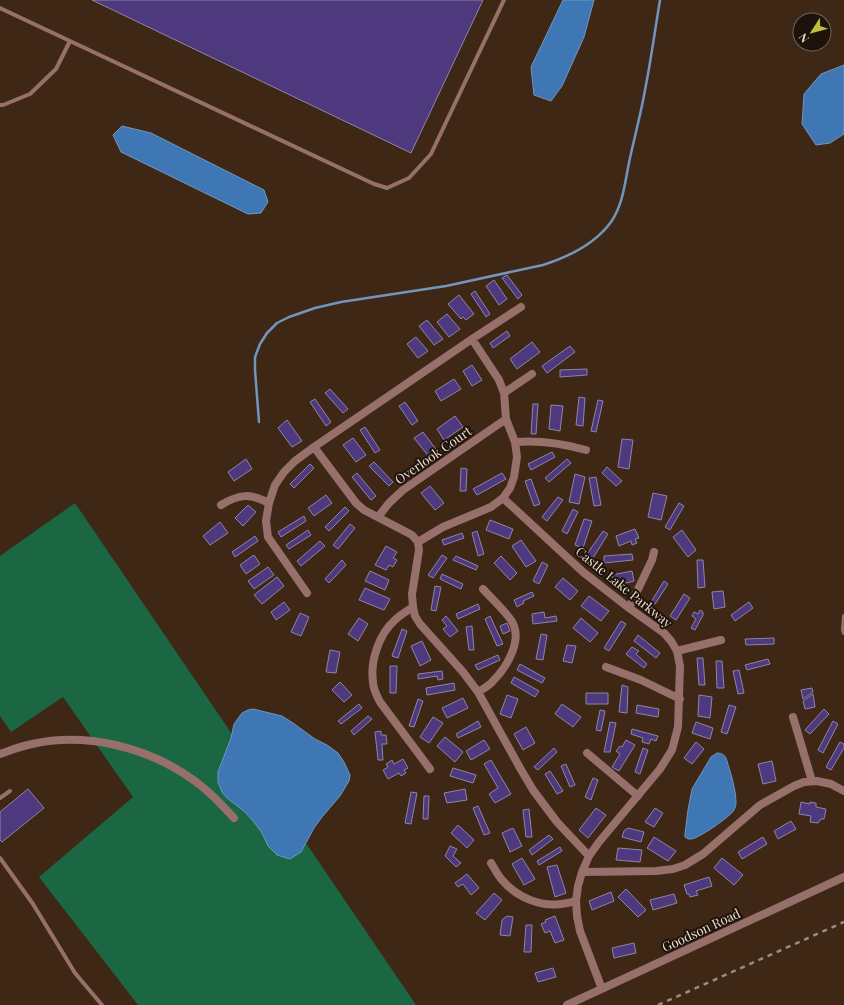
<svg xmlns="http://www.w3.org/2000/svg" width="844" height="1005" viewBox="0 0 844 1005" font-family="'Playfair Display',serif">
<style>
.green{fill:#1b6643}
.water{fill:#3e77b4;stroke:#7295bd}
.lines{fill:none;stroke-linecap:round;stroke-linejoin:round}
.stream{stroke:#7295bd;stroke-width:2.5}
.building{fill:#4e397f;stroke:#8d86a5}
.lane{stroke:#976f6b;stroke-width:4}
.street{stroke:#976f6b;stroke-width:8}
.rail{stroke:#9f8b7d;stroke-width:2.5;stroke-dasharray:5 5;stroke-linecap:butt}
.labels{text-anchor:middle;stroke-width:4;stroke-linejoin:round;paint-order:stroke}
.street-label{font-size:13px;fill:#ecdcd1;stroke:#1e130b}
</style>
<rect width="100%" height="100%" fill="#3f2715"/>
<path class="green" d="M75,503L416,1005H138L39,877L133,797L63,697L11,732L0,716V556Z"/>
<path class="water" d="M563,0H594L584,37L562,86L551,101L534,95L531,67Z
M844,65V134L830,143L816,145L802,124L804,94L821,74Z
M122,126L151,133L264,190L268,202L261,213L248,214L121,152L113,135Z
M253,709L282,716L293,723L315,739L327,745L338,753L344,762L350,775L349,781L340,796L322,817L314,828L301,852L290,859L277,855L268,846L262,833L254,822L245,812L227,798L222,792L218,782V772L231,738L234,724L242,713L248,710Z
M717,753C720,753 724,754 726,758C730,771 736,789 736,803C736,804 735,809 734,810C731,816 698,839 691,839C688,839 688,839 685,837V834L688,810L692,789L711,757Z"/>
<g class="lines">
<path class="stream" d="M259,422L255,370V357L260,344L267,333L277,323L289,317L315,308L341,302L446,286L543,265C568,257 595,244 611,222C624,203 625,180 630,158C635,135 641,113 645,90C651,60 655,30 660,0"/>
</g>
<path class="building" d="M92,0H483L411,153Z
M507,275L522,295L518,299L502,278Z
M494,280L507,299L499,305L486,286Z
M475,291L490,314L486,317L471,294Z
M459,295L474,314L466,320L463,317L461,319L448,304Z
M447,314L460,329L449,337L437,322Z
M427,320L443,339L434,345L419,326Z
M507,331L510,336L493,348L490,343Z
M416,337L428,351L418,358L407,344Z
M532,342L540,352L517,369L510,359Z
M570,346L575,352L547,373L542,366Z
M472,365L482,380L472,386L463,371Z
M587,369V375L560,377V370Z
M454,379L461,389L441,401L435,391Z
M330,389L348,409L343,413L325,393Z
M579,397L585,398L583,426L576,425Z
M315,399L331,422L326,426L310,402Z
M598,400L603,401L596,432L591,431Z
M405,402L418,421L412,425L399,406Z
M533,404H538L536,434H531Z
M551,405L563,406L560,431L549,429Z
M455,416L463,427L444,440L437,429Z
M287,420L302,441L292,447L278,428Z
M365,427L380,450L375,453L360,430Z
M423,432L438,452L430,458L414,438Z
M353,438L366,455L356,462L343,445Z
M622,439L633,440L629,469L618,467Z
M552,452L555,457L531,470L528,464Z
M246,459L252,469L234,481L228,472Z
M567,459L571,463L549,482L545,478Z
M374,462L393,482L389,486L369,466Z
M310,464L314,468L294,488L290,484Z
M607,467L622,481L616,486L602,473Z
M461,468L467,469L466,491H460Z
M357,473L376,496L371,500L352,477Z
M502,473L506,479L477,495L473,489Z
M575,474L585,477L579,504L569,502Z
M596,477L601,505L594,506L589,478Z
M531,479L540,504L534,506L525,481Z
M430,486L444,503L435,510L421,493Z
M653,493L667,496L661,520L648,517Z
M326,495L332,503L314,516L308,508Z
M558,497L563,500L547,521L542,517Z
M679,503L684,506L670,530L665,527Z
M248,505L256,512L243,526L235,518Z
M345,507L349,511L329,531L325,527Z
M573,509L578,512L567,534L562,531Z
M304,516L306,521L281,537L278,532Z
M584,519L592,521L583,548L575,545Z
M490,520L513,529L509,539L486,530Z
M220,522L228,533L210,545L203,536Z
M350,524L355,528L338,549L333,545Z
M635,529L639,538L635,539L637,543L632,545L631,541L619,546L616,536Z
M308,530L311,535L289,549L286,545Z
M682,530L696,550L688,557L673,537Z
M477,531L484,554L478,556L472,533Z
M603,531L608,534L593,558L587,554Z
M462,533L464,538L444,545L442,540Z
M255,536L258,541L235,557L232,552Z
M521,540L536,561L526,567L512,546Z
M320,541L325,546L301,566L297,561Z
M386,546L397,552L393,558L397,560L393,567L389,565L386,570L375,565Z
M632,554L633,560L604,563V556Z
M254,555L260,564L246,574L240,565Z
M442,555L447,558L433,578L428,575Z
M456,556L478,566L476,570L453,560Z
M501,556L517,573L510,580L494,563Z
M342,560L346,565L329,583L325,579Z
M697,560H703L705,587L698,588Z
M542,562L548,565L539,584L533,581Z
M268,567L274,575L254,589L248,581Z
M370,571L389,580L385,590L365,581Z
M632,571L634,581L615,586L612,575Z
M442,574L463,584L461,589L440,579Z
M277,577L284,586L262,604L254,595Z
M563,578L578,591L570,600L555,587Z
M664,581L668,584L655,604L651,602Z
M435,586L441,587L436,611L431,610Z
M365,588L390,599L384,610L359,600Z
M723,591L725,607L714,609L712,592Z
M532,592L534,596L523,601L524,603L517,607L514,600Z
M684,594L690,598L676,620L670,616Z
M589,596L609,611L601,621L581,606Z
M284,602L290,610L276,620L271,612Z
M749,602L753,608L735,621L731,615Z
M478,604L480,609L458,619L456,614Z
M700,610L703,612V615L695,630L691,628L696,619L692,616L694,612L698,614Z
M544,612L545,618L556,616L557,621L533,624L532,614Z
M300,613L309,617L301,636L291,632Z
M446,616L458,631L450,637L443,629L447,626L442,620Z
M490,616L503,644L497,646L485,619Z
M359,618L368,624L358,641L348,634Z
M581,618L598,633L590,642L573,628Z
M621,621L626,624L609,651L604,648Z
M507,623L510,631L503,634L500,626Z
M472,626L474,650H469L466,627Z
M402,629L407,631L398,658L392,656Z
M541,634L547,635L543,660L536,659Z
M638,635L660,653L656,658L634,641Z
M774,638V644L746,645L745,639Z
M422,641L431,660L420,666L411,646Z
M567,645L576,646L572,663L563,661Z
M632,647L639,651L636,654L647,664L644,668L626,654Z
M330,650L340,652L336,673L326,672Z
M498,655L500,660L478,670L475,665Z
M697,658H703L705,685H699Z
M768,659L770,664L747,670L745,665Z
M716,661H722L724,688H717Z
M520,664L545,678L542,683L517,670Z
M390,666H397L396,693H390Z
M739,670L744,693L738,694L733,671Z
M442,671L443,679L438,680L437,676L418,679V674Z
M514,677L539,691L535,697L511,683Z
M340,682L352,695L344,702L332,690Z
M454,683L455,690L427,695L426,688Z
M622,685L628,687L627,713L619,712Z
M812,688L813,692L803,699L801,690Z
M586,693H608V704H586Z
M813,694L815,707L805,709L803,701Z
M507,695L518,699L511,718L500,714Z
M699,695L712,697L710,718L698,716Z
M463,698L468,708L447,718L442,708Z
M418,699L423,701L414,727L409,726Z
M359,704L362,708L341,724L338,721Z
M562,704L581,717L573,727L555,714Z
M637,705L659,709L658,717L636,713Z
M729,705L736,707L727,734L721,732Z
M824,709L829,714L810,734L805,730Z
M600,710L605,711L601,731L596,730Z
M368,716L372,719L354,735L351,731Z
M433,717L443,723L429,743L420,737Z
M478,721L481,727L458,738L456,734Z
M833,721L838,724L823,753L818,750Z
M610,722L616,723L610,752H604Z
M696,722L713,728L710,739L692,733Z
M526,727L535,743L523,750L514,734Z
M632,729L658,736L656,741L651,739L649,744L642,742L643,738L631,734Z
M381,731V735H386L387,744H382L383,760H378L375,732Z
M445,737L463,752L455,762L437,746Z
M484,740L490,749L471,760L466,751Z
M626,740L635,745L619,771L612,767L620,754L616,751L620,746L622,747Z
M696,742L704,749L692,764L684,758Z
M840,742L844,744V748L831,770L826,767Z
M554,748L557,752L538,770L534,767Z
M643,748L648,750L640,774L635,772Z
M403,759L408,768L404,770L406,773L401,776L399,773L388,779L383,770L388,767L386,764L392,760L394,764Z
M491,760L511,794L495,803L489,794L498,788L484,764Z
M772,761L776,781L763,784L758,764Z
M566,764L575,785L570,787L561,766Z
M453,768L476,775L473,783L450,776Z
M550,771L563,791L557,794L545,774Z
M593,778L598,780L591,800L585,797Z
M28,789L44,808L2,842L0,840V812Z
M465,789L467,800L447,803L444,793Z
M411,792L417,793L411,824L405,823Z
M424,796H429L428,819H423Z
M801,802L810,804V802L816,803V807L826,809L824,819H821L818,823L810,822L811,816L799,814Z
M478,806L490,833L484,835L473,808Z
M596,808L606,815L588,838L579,830Z
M655,808L663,813L654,827L645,822Z
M529,809L532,837H526L523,810Z
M791,821L796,829L778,839L774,831Z
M458,825L474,840L467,848L451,833Z
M513,828L522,846L510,852L502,833Z
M628,828L644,832L641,842L622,837L624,831Z
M549,835L553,839L532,855L529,850Z
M654,837L676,851L668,861L647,848Z
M763,837L767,844L742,859L738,852Z
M450,846L457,849L453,856L461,863L456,867L445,856Z
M560,847L562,851L539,865L537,861Z
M618,848L642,850L640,862L616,860Z
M522,858L535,879L524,885L512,864Z
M722,858L743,875L734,885L714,868Z
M557,865L566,893L555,897L547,867Z
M467,874L479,888L471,895L463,884L458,887L455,883Z
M709,877L712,886L696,891L698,895L690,897L689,894H687L684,885Z
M626,889L646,910L638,917L618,897Z
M611,892L614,901L592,910L589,901Z
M494,893L502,900L485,920L476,913Z
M674,894L677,903L653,910L650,900Z
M507,916L513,917L510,936L500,935L502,920Z
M555,916L564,940L555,943L550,931L545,933L541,924L546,922L545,920Z
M526,925H532L531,952H524Z
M634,943L636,953L614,958L612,948Z
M553,968L556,977L538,982L535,973Z"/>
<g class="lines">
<path class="lane" d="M0,8L70,41
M0,105H3L30,94L56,69L70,41L374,184L387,188L409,178L431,154L504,0
M844,616L843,630L844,633
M0,798L10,791
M0,858L33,904L75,973L102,1005"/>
<path class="street" d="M504,393L532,374
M515,442C540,440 561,443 586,450
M314,447L356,503L364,510L412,535L418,542L419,550L412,594L413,607L415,616L420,624L463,672L478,692L520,768L533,790L557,822L589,856
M503,498L583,572L629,608L664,633L671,641L677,651L680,666L678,727L672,750L660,769L599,842L589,856L582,872L578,886L576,901L577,916L580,931L602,989
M221,505C239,494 250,493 269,503
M378,517L389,503L403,490L506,419
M418,542L443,527L491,507L503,498L510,488L514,477L517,457L515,442L506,419L504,393L499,380L472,339
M307,593L268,537L266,521L269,503L275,485L284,472L295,461L314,447L472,339L521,307
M413,607C407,611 400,615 395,620C379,634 370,661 373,682C373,689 377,696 380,702L430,769
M629,608L652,560L654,552
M677,651L721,640
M606,667L641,680L680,699
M478,692C483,689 489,686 493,681C507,667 524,639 511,620C503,609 492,599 483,589
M793,717L812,781
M587,753L638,796
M0,754C11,750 21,746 32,744C86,732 147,747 192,779C208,790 221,804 234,818
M491,863C495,869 498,876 503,881C517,897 540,907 561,904C566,904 572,902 576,901
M582,872L656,871L673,869L685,865L703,854L760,805L794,786L804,782L817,781L831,784L844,791
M567,1005L844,877"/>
<path class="rail" d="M658,1005L844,922"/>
</g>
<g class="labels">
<g class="street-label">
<text transform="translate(433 455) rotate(-35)" y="5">Overlook Court</text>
<text transform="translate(624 587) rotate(39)" y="5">Castle Lake Parkway</text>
<text transform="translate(701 930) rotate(-25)" y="5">Goodson Road</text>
</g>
</g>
<g transform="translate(812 32) rotate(234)"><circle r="19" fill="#1e130b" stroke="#70635a"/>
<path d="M0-3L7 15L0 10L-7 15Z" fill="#bdbf43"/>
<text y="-6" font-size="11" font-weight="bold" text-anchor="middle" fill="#ecdcd1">N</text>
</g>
</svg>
